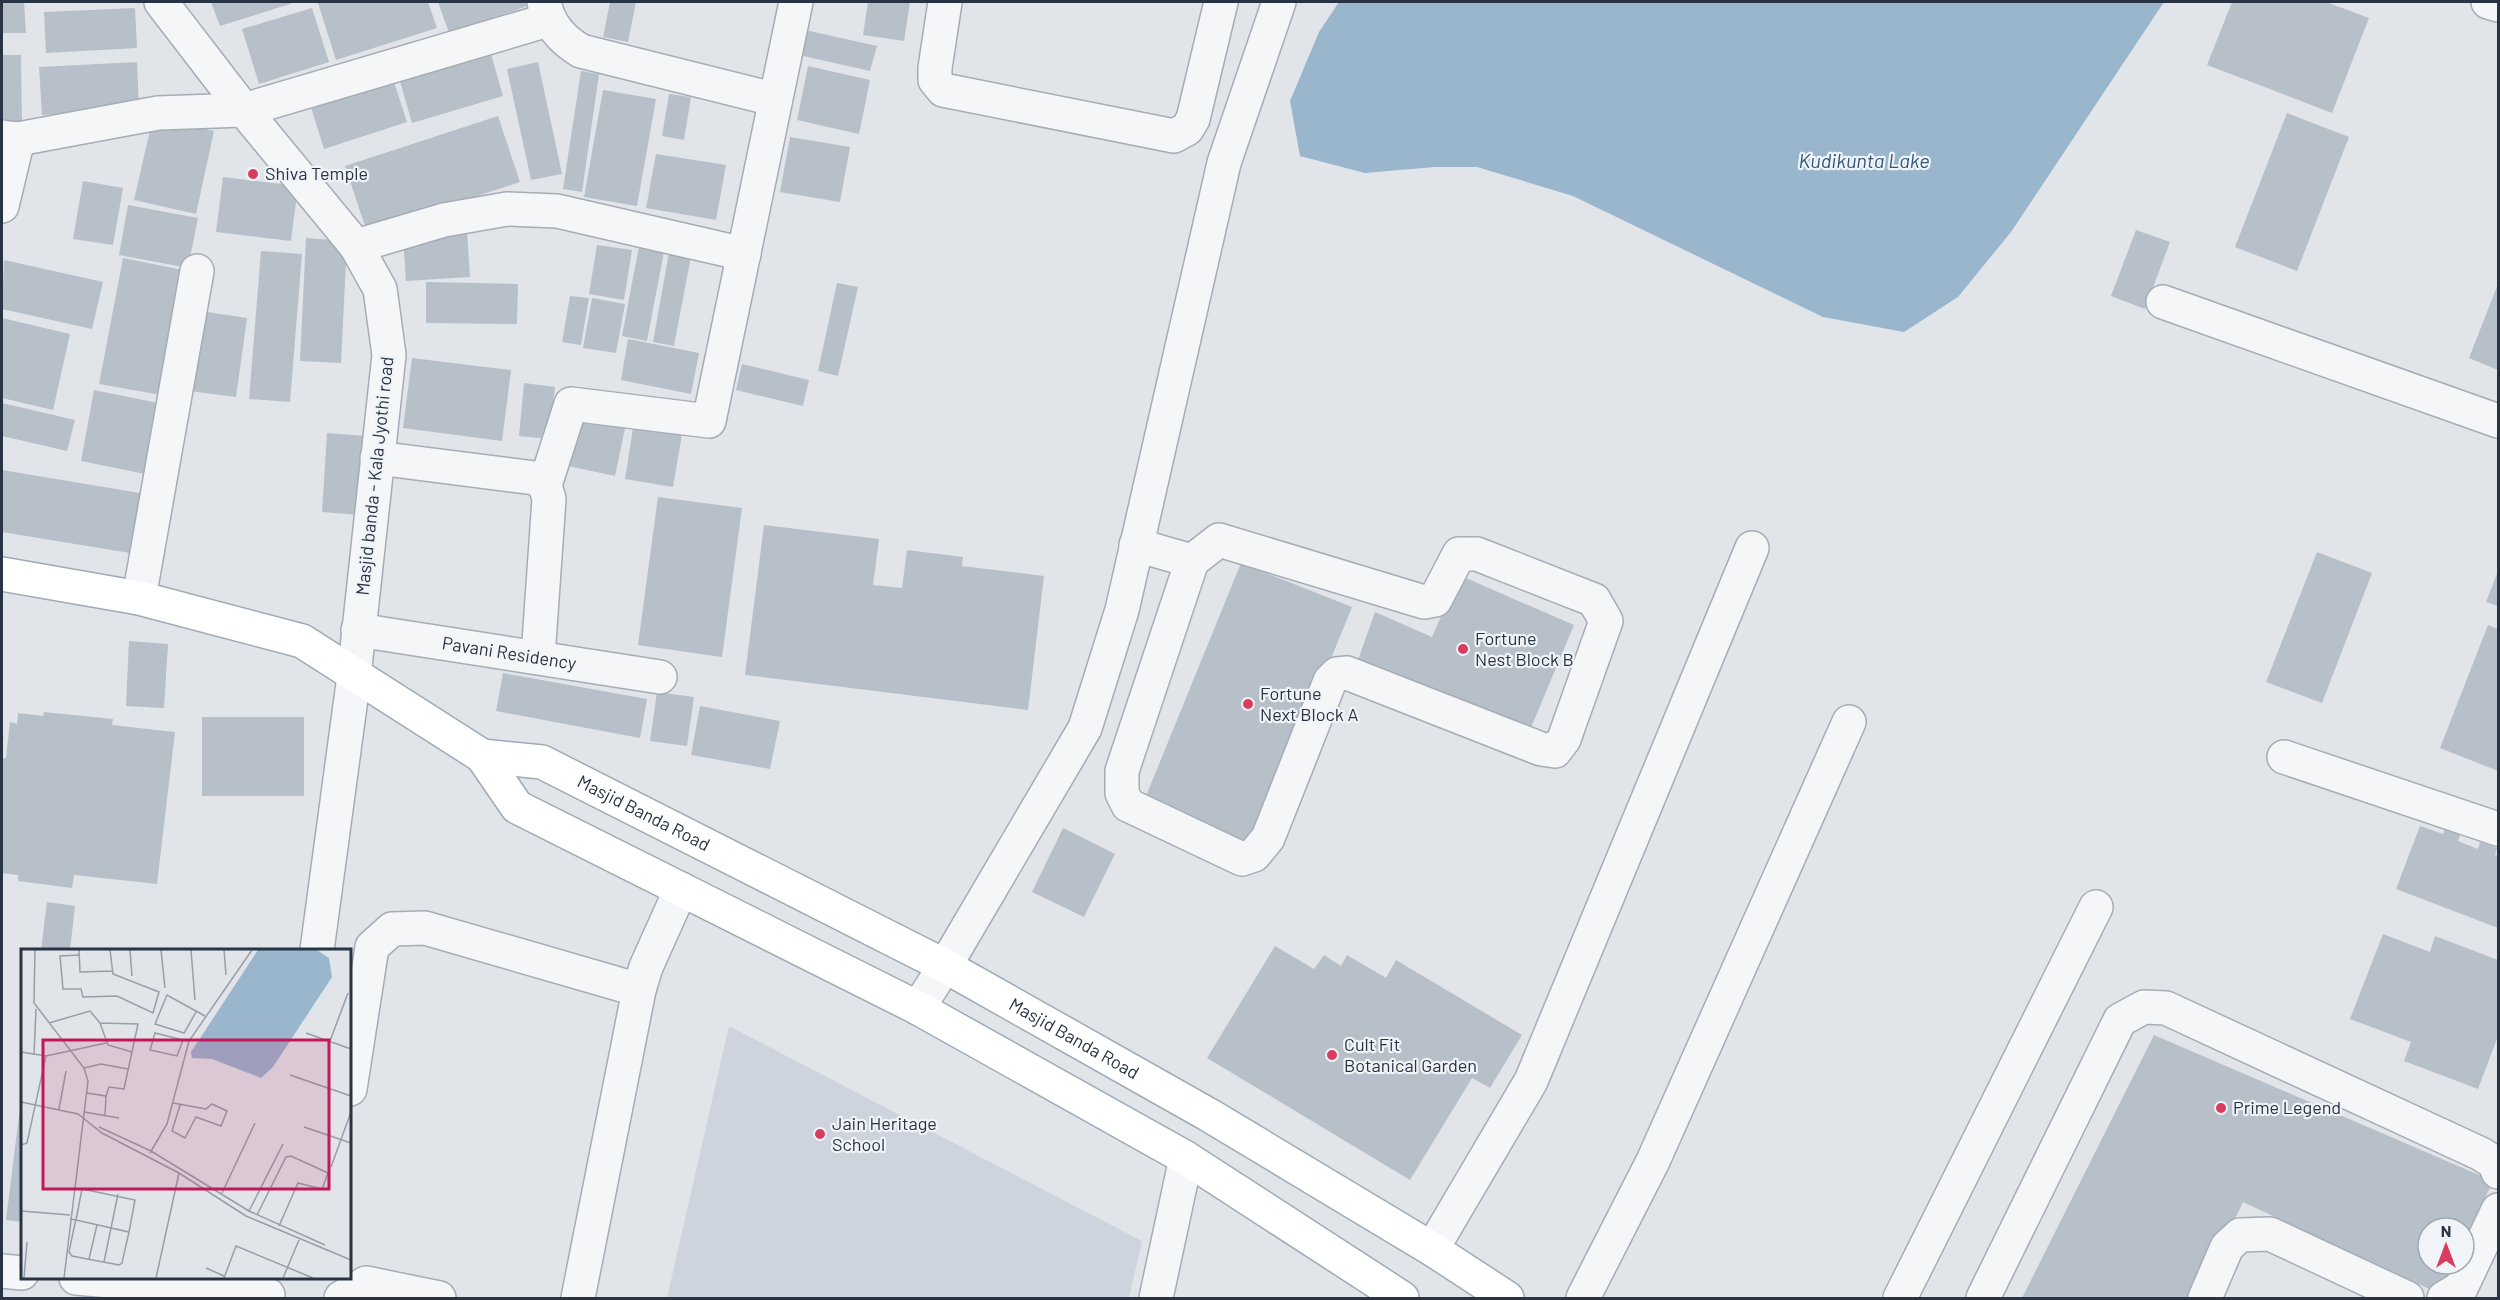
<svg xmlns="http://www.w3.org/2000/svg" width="2500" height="1300" viewBox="0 0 2500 1300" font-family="Barlow,sans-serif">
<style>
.built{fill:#ced4dd}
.water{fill:#99b6cd}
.building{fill:#b7bfc8}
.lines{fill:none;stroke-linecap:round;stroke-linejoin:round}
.minor-casing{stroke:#a6acb5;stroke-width:36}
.major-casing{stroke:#9faab7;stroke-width:36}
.minor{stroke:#f4f6f8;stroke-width:33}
.major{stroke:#fff;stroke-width:33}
.poi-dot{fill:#d83d60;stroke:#f0f4f8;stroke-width:2}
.labels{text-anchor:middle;stroke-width:4.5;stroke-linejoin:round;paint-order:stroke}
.poi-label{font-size:18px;fill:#283443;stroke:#f0f4f8;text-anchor:start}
.street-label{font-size:18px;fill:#283443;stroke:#f0f4f8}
.water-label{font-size:20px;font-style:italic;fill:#2f567a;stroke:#f0f4f8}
.inset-road{fill:none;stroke:#979ea7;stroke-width:1.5}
.view{fill:#c2185b;fill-opacity:0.15;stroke:#c2185b;stroke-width:3}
.inset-edge{fill:none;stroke:#283443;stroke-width:3}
</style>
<rect width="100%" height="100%" fill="#e1e5ea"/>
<path class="built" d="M729,1026L1142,1241L1129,1298H667Z"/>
<path class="water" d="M1339,2H2164L2011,232L1958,297L1904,332L1823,317L1573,196L1477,167H1435L1365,173L1300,156L1290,101L1319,32Z"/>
<path class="building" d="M2,2H24L26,33H2Z
M211,2H296L220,26Z
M322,2H428L437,28L336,60L318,3Z
M438,2H532L533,4L449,33Z
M610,2H636L628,42L603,37Z
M868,2H910L904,41L863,35Z
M2232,2H2326L2369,18L2332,113L2207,65Z
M135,8L137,48L46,53L44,12Z
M312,8L329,62L259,84L242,29Z
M805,30L877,46L870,71L799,55Z
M488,44L503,96L412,123L397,71Z
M2,55H21L22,123H2Z
M137,62L139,110L42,115L39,67Z
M538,62L562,174L531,180L507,69Z
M808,66L870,80L859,134L797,120Z
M581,71L599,74L582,192L563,189Z
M393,79L407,122L324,149L310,104Z
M603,90L656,99L637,206L584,197Z
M669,94L691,97L684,140L662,136Z
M2287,113L2349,137L2297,271L2235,247Z
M498,116L520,182L367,232L345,166Z
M153,117L214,131L196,214L134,200Z
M790,137L850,147L840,202L780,192Z
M656,154L726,165L716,220L646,208Z
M223,177L298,186L291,241L216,232Z
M83,181L123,188L113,245L73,239Z
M128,205L198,218L188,268L119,255Z
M2136,230L2170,242L2145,309L2111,296Z
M467,232L470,277L406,281L403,237Z
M306,238L347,241L341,363L300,361Z
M640,241L665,246L647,341L622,336Z
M597,245L632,250L624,300L589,294Z
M670,247L692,251L674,346L653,342Z
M261,251L302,254L290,402L249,399Z
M123,258L183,270L161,395L99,384Z
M4,260L103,282L92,329L2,309Z
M426,282L518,284L517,324L426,323Z
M837,283L858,287L838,376L818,371Z
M2498,284V370L2469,358Z
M570,296L589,298L581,345L562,342Z
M592,298L625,304L616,353L583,348Z
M201,311L247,318L236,397L190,391Z
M2,318L70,334L53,410L2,398Z
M628,339L699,353L691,394L621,380Z
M412,358L511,370L502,441L403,428Z
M742,364L809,380L803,406L736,390Z
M524,383L555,387L549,439L519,436Z
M94,390L158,403L145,474L81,461Z
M2,403L75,420L67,451L2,436Z
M579,410L627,419L615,476L568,466Z
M634,422L683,429L673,487L625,479Z
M327,433L366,436L361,515L322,512Z
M2,470L146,494L136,554L2,532Z
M658,497L742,508L722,657L638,645Z
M764,525L879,539L873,585L902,588L907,550L963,557L962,566L1044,576L1028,710L745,675Z
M2317,552L2372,573L2322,703L2266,682Z
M1241,563L1352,607L1255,845L1144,801Z
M2498,571V606L2486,602Z
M1459,575L1574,625L1530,730L1358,660L1375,612L1432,637Z
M2488,625L2498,629V771L2440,748Z
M129,641L168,644L164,708L126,706Z
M503,673L647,699L640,738L496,711Z
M657,692L694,697L687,746L650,741Z
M700,706L780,721L770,769L691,755Z
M44,712L113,719L112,725L175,732L157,884L74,875L72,888L18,881V875L2,873V758H6L10,722L17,724L18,713L43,716Z
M202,717H304V796H202Z
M2420,826L2443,834L2445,829L2460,835L2458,841L2478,849L2480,842L2497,848L2495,855L2498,856V928L2396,889Z
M1063,828L1115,854L1084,917L1032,892Z
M47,902L75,906L70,950H41Z
M2383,934L2430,952L2435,936L2498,960V1036L2478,1089L2404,1061L2411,1042L2350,1019Z
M1275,946L1314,969L1324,955L1341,966L1347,955L1386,978L1396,960L1522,1035L1490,1088L1472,1078L1410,1180L1207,1058Z
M2154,1035L2493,1181L2464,1243V1228H2428V1264H2454L2440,1294L2243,1202L2197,1298H2022Z
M21,1100H22V1222L6,1220Z"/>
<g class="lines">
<defs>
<g id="minor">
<path d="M161,2L244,110L356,246L380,289L389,355L354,676L317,950"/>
<path d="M544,2C549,25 561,39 581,51L773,99"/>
<path d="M945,2L935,68V80L943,90L1174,136L1187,129L1193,119L1221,2"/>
<path d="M2488,2L2498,5"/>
<path d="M2,137L18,139L158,113L244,110L548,20"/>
<path d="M2,206L18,139"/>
<path d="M356,246L444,220L507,209L557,211L744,254"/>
<path d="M2163,302L2498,421"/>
<path d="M377,458L535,478L545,485L549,499L538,657"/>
<path d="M545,485L571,404L709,421L796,2"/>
<path d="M1136,545L1192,561L1219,540L1424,602L1435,600L1459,554H1477L1594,600L1606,621L1564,739L1555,751L1541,749L1347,673L1337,674L1330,681L1268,838L1254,855L1242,859L1128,805L1122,793V771L1192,561"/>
<path d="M139,598L197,271"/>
<path id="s1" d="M358,630L660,677"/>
<path d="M2284,757L2498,829"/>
<path d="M918,1008L945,966L1085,728L1122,610L1224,163L1279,2"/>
<path d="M350,1089L372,947L392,929L425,928L639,990"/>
<path d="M1432,1249L1531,1081L1752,548"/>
<path d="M2,1271L22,1273"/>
<path d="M76,1278L268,1295"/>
<path d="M341,1298L366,1283L439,1298"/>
<path d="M578,1298L639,990L646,967L681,889"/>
<path d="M1156,1298L1186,1158"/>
<path d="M1583,1298L1653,1161L1849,722"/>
<path d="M1900,1298L2096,907"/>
<path d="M1983,1298L2120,1020L2144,1007L2166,1008L2481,1154L2495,1163L2498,1172"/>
<path d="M2205,1298L2227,1247L2240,1235L2270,1234L2407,1298"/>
<path d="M2444,1298L2461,1288L2498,1210"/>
</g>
<g id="major">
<path d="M2,574L139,598L302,641L482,756L517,807L918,1008L1186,1158L1402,1298"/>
<path id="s2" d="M482,756L542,762L945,966L1209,1115L1432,1249L1507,1298"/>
</g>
</defs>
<use href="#minor" class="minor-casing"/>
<use href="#major" class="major-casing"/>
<use href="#minor" class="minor"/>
<use href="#major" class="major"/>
</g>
<g class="poi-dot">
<circle cx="253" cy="174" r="6"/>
<circle cx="1463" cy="649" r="6"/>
<circle cx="1248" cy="704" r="6"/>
<circle cx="1332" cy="1055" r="6"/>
<circle cx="2221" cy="1108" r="6"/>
<circle cx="820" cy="1134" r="6"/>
</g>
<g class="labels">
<g class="poi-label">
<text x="265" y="180">Shiva Temple</text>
<text x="1475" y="645">Fortune<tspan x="1475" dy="21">Nest Block B</tspan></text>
<text x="1260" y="700">Fortune<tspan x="1260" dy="21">Next Block A</tspan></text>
<text x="1344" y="1051">Cult Fit<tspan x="1344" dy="21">Botanical Garden</tspan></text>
<text x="2233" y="1114">Prime Legend</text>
<text x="832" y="1130">Jain Heritage<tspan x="832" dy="21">School</tspan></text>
</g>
<g class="street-label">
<text transform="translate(375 476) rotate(-84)" y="6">Masjid banda - Kala Jyothi road</text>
<text dy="6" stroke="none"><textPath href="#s1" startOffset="153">Pavani Residency</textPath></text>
<text dy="6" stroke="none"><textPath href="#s2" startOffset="174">Masjid Banda Road</textPath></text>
<text dy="6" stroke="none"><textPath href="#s2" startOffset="660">Masjid Banda Road</textPath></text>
</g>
<g class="water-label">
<text x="1864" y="168">Kudikunta Lake</text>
</g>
</g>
<g transform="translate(21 949)">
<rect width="330" height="330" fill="#e1e5ea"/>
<path d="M237,1H296L308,9L311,28L252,118L240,129L191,110L171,109L170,103Z" fill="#99b6cd"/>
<path class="inset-road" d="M14,1L13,54L63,119L67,132L43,329M58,1L59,23L91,22M109,1L111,27M140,1L144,39M170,1L174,51M203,1L205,26M59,6L39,7L42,40H60L62,48L96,47L132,64L138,43L92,25L89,1M175,63L163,84L134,75L146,46L184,67M28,74L69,62L79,74M285,84L330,100M162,91L156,107L129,101L134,84L162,91L168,92M309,92L327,44M0,103L25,107L85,94M13,106L15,60M63,119L80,115L107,120M269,126L330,147M66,144L85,147L84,166M85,147L88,138L103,140L117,75L79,74L87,96L111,103M0,153L57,165L81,184L158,224L225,267L330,311M152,154L185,160L191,155L206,162L200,177L175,168L164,189L151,182L159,156M38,160L45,122M63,163L98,169M78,178L130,202L228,262L304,296M283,178L330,194M0,196L6,194L25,107M129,204L146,175L168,92L231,1M310,218L330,163M201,244L234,174M0,262L49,266M228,262L262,195M236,266L265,208L270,207L307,224L301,240L277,234L258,277M49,270L55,271L108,283L114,251L61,240L55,271L54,274L48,303L51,307L98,316L101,314L108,283M68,310L76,276M83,313L97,245M185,319L203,327M3,329L6,293M135,329L158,224M203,329L215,297L292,329M262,329L278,291"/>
<path class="view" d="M22,91H308V240H22Z"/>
<rect width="330" height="330" class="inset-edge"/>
</g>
<rect width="2500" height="1300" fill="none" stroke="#283443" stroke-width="6"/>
<g transform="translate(2446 1246)"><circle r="28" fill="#f0f4f8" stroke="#a0a7b0" stroke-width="1.5"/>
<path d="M0-4.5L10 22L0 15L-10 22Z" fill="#d83d60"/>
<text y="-9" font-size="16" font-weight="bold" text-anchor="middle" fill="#283443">N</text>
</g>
</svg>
